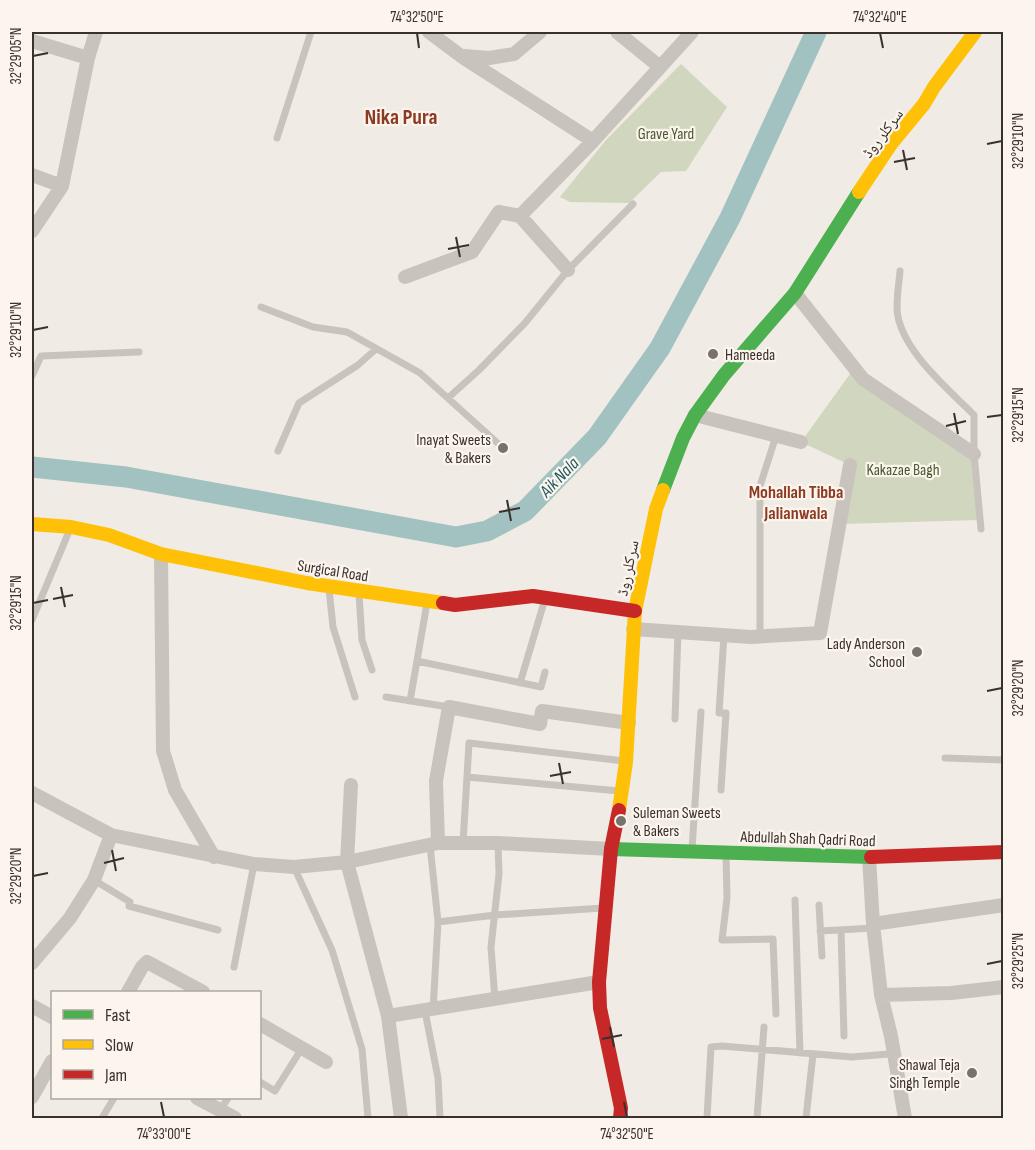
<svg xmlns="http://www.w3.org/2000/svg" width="1035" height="1150" viewBox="0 0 1035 1150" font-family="'Sofia Sans Condensed','Noto Naskh Arabic',sans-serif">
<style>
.green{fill:#d1d6bf}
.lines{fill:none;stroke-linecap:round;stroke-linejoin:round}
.river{stroke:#a1c2c1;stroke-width:21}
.lane{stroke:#c9c3be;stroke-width:7}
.street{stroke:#c9c3be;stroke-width:14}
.fast{stroke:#4caf50;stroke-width:14}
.slow{stroke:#ffc107;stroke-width:14}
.jam{stroke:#c62828;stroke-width:14}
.ticks{fill:none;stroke:#3b302b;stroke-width:2}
.poi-dot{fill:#7a716c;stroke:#fbf5ee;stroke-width:2}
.labels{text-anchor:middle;stroke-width:4.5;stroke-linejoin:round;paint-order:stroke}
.park-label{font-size:16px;fill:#4a5a2e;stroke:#fbf5ee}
.street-label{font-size:16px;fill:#3b302b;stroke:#fbf5ee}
.poi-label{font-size:16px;fill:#3b302b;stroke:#fbf5ee;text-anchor:end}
.water-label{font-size:18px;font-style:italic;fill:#1f5a5e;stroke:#fbf5ee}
.neighbourhood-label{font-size:18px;font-weight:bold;fill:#8c3b22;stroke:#fbf5ee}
.district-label{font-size:22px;font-weight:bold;fill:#8c3b22;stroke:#fbf5ee}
.neatline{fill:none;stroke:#3b302b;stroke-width:2}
.ticks-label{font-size:15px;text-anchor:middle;fill:#3b302b}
</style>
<rect width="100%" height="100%" fill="#f0ebe5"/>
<path class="green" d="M681,64L727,107L686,171L661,172L629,203L570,202L560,197L606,140Z
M855,367L974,454L979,520L842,524L850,465L801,442Z"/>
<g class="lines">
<path class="river" d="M32,467L126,477L456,537L487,531L525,511L597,437L660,348L730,218L816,32"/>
<path class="lane" d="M277,138L311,32
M900,271C899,285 895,304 898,317C906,354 948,389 974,415V454L981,529
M261,307L313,327L347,332L420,373L503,448
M32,376L41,356L139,352
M448,398L479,370L525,323L568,270L633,204
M278,451L299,403L358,365L376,349
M329,589L333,627L355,697
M359,594L362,640L372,670
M32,620L70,529
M760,636V486L776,436
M417,661L541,687L545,672
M520,683L545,599
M386,697L449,707
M410,701L427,603
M675,719L678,632
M945,758L1004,760
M467,777L619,791
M721,790L726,713H719L724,635
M463,843L469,743L624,761
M430,845L438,922L433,1010
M692,849L701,712
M726,854L727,898L722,940L773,939L776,1014
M294,867L332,950L362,1049L368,1118
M94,880L130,902L129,906L218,930
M795,900L800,1053
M819,905L822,956
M438,922L495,915L603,908
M841,930L844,1036
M820,931L874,928
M234,967L254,864
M495,1000L491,947L499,874L498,843
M425,1011L438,1078L440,1118
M260,1082L275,1091L302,1048
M220,1110L228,1098
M102,1118L114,1098
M707,1118L711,1047L722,1046L852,1057L889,1054
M757,1118L764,1027
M806,1118L813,1054"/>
<path class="street" d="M429,32L461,56L593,141
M617,32L660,67
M32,41L88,58
M464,56L489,58L514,54L540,32
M32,175L62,186
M520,216L593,141L692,32
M32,231L62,186L88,58L96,32
M405,277L472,252L499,212L520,216L568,270
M795,293L863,379L974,454
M695,415L801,442
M161,554L163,751L175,790L214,857
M633,629L751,637L820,633L850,465
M351,785L347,862L388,1016L401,1118
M32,793L111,835L254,864L294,867L347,862L438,843H498L611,849
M438,843L436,781L449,707L540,724L542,711L629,723
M869,857L873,924L881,995L891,1036L905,1118
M873,924L1004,905
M32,963L70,918L94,880L111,835
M128,992L142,967L147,962L203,992
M881,995L951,993L1004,987
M32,1006L52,1017
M388,1016L599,982
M260,1024L326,1062
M32,1097L52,1061
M197,1098L235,1118"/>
<path class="fast" d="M663,490L683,438L695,415L724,375L795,293L859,192
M611,849L871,857"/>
<path class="slow" d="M859,192L891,144L924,104L934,87L975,32
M32,524L71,527L109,535L161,554L307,583L443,603
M619,810L626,762L635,611L656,509L663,490"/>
<path class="jam" d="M443,603L455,605L533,596L635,611
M619,810L611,849L599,982L600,1008L621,1108L620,1118
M871,857L1004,852"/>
</g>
<path class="ticks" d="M417,33L419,48M880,33L883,48M33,56L48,53M987,144L1002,141M903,150L907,170M894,162L915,158M456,237L460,257M448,249L469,245M33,330L48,327M954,413L958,434M987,417L1002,415M946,426L966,421M507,500L511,521M499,512L520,508M61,587L65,607M53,599L73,595M33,603L48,600M987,691L1002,688M559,763L563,784M550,776L571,772M112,850L116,871M104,863L124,858M33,876L48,873M987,964L1002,961M610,1027L614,1047M602,1039L622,1035M161,1102L164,1117M624,1102L627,1117"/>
<g class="poi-dot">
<circle cx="713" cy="354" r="6"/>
<circle cx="503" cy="448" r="6"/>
<circle cx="917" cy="652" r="6"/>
<circle cx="621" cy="821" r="6"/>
<circle cx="972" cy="1073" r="6"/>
</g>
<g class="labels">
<g class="park-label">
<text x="666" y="139">Grave Yard</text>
<text x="903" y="475">Kakazae Bagh</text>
</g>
<g class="street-label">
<text transform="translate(882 133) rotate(-53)" y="6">سرکلر روڈ</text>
<text transform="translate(627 568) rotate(-78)" y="6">سرکلر روڈ</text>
<text transform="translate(333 570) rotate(9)" y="6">Surgical Road</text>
<text transform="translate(808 838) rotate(2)" y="6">Abdullah Shah Qadri Road</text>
</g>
<g class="poi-label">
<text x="725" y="360" text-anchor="start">Hameeda</text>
<text x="491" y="445">Inayat Sweets<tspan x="491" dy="18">&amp; Bakers</tspan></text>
<text x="905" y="649">Lady Anderson<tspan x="905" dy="18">School</tspan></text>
<text x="633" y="818" text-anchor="start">Suleman Sweets<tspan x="633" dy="18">&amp; Bakers</tspan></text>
<text x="960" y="1070">Shawal Teja<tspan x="960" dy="18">Singh Temple</tspan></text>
</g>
<g class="water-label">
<text transform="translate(559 477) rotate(-46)" y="6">Aik Nala</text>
</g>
<g class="neighbourhood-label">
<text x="796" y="498">Mohallah Tibba<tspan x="796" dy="21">Jalianwala</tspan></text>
</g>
<g class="district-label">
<text x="401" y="124">Nika Pura</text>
</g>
</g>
<rect width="1035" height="1150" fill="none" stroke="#fbf5ee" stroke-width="66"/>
<rect x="51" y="991" width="210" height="108" fill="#fbf5ee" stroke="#aea6a0" stroke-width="1.5"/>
<rect x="63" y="1010" width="30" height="9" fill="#4caf50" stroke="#aea6a0" stroke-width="1.5"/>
<text x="105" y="1021" font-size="18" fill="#3b302b">Fast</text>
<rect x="63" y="1040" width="30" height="9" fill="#ffc107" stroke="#aea6a0" stroke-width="1.5"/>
<text x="105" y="1051" font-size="18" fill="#3b302b">Slow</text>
<rect x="63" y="1070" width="30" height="9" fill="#c62828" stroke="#aea6a0" stroke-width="1.5"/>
<text x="105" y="1081" font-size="18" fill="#3b302b">Jam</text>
<rect x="33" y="33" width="969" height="1084" class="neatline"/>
<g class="ticks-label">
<text x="417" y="22">74°32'50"E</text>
<text x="880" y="22">74°32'40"E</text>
<text transform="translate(16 56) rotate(-90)" y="5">32°29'05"N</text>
<text transform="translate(1018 141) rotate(-90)" y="5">32°29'10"N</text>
<text transform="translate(16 330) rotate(-90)" y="5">32°29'10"N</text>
<text transform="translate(1018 415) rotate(-90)" y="5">32°29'15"N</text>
<text transform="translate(16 603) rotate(-90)" y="5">32°29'15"N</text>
<text transform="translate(1018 688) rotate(-90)" y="5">32°29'20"N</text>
<text transform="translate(16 876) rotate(-90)" y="5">32°29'20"N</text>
<text transform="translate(1018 961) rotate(-90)" y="5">32°29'25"N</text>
<text x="164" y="1139">74°33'00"E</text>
<text x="627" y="1139">74°32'50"E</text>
</g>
</svg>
